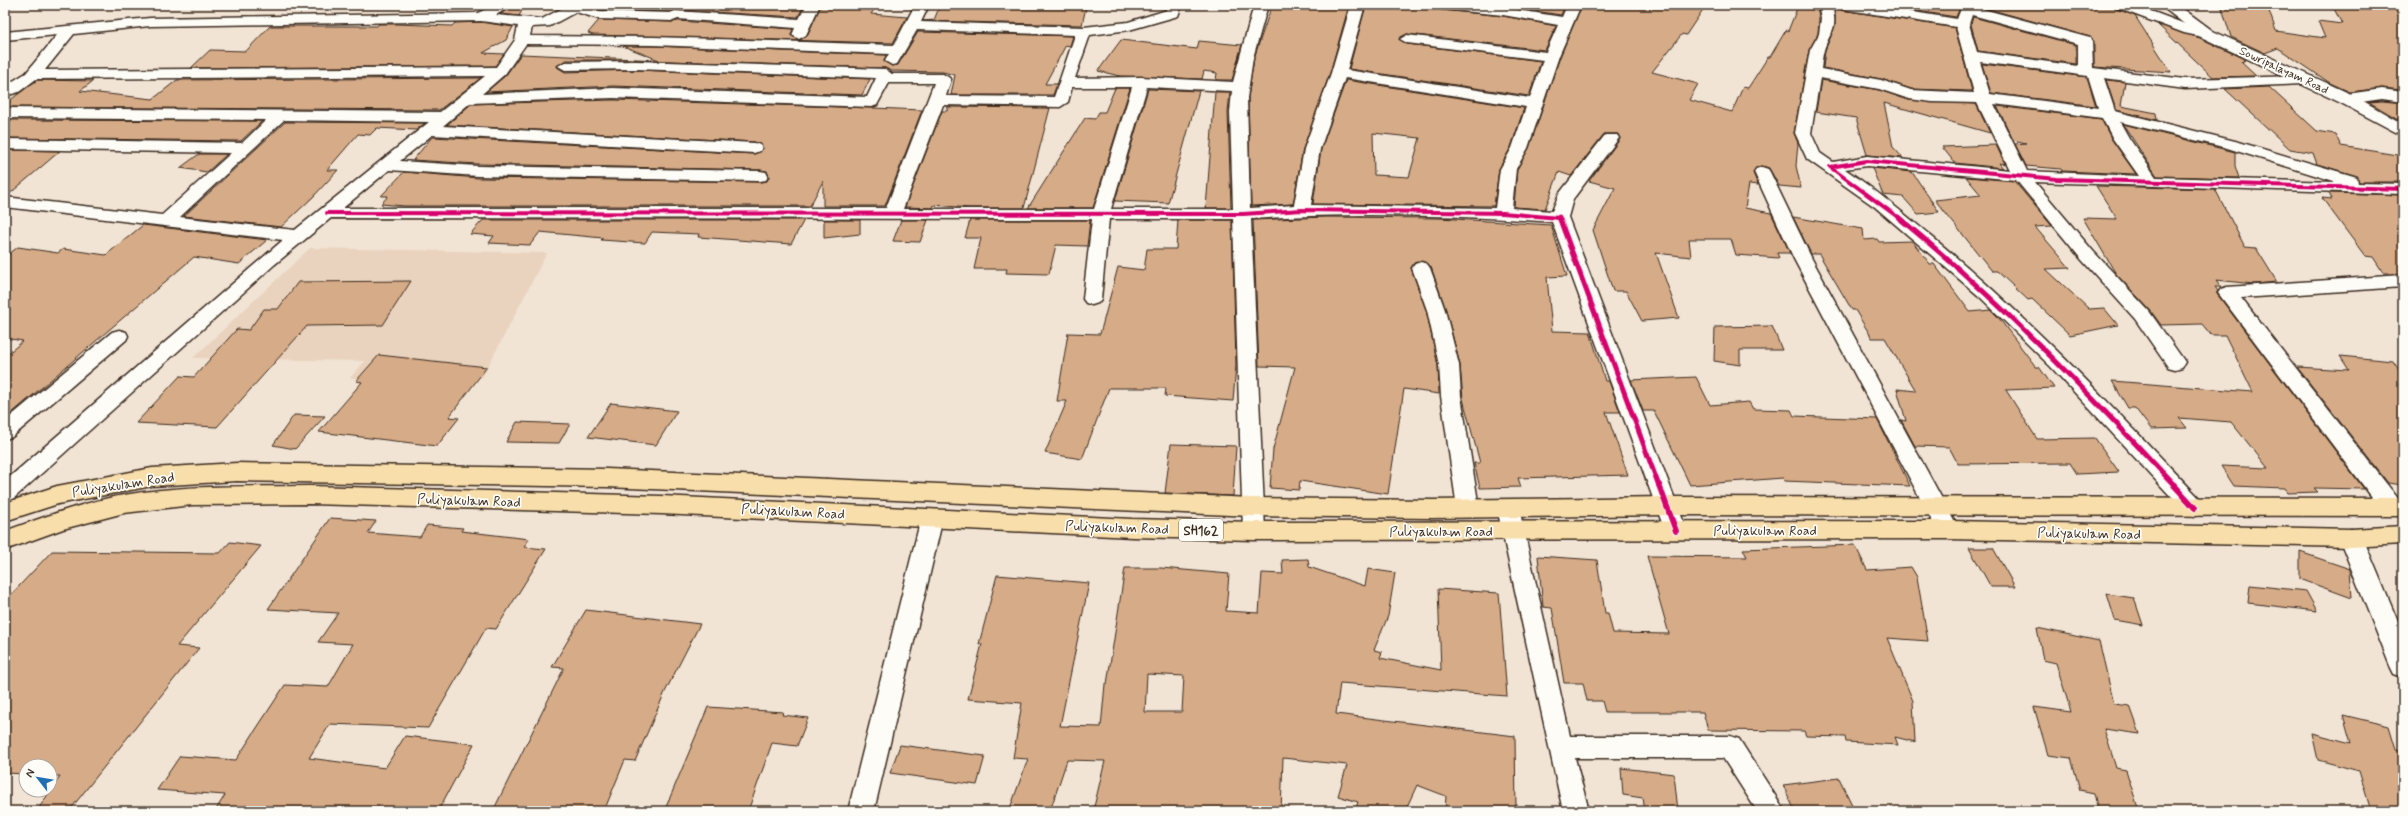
<svg xmlns="http://www.w3.org/2000/svg" width="2408" height="816" viewBox="0 0 2408 816" font-family="Mynerve,sans-serif">
<style>
.built{fill:#e9d3be}
.building{fill:#d6ab87;stroke:#3b2a1e;fill-rule:evenodd}
.lines{fill:none;stroke-linecap:round;stroke-linejoin:round}
.street-casing{stroke:#3b2a1e;stroke-width:3}
.secondary-casing{stroke:#3b2a1e;stroke-width:3}
.primary-casing{stroke:#3b2a1e;stroke-width:3}
.street{fill:#fdfcf7;fill-rule:evenodd}
.secondary{fill:#fdfcf7;fill-rule:evenodd}
.primary{fill:#f8deab;fill-rule:evenodd}
.cycleway-far2-casing{stroke:#fdfcf7;stroke-width:6}
.cycleway-far1-casing{stroke:#fdfcf7;stroke-width:8}
.cycleway-casing{stroke:#fdfcf7;stroke-width:8}
.cycleway-far2{stroke:#d6006c;stroke-width:4}
.cycleway-far1{stroke:#d6006c;stroke-width:5}
.cycleway{stroke:#d6006c;stroke-width:6}
.labels{text-anchor:middle;stroke-width:3.5;stroke-linejoin:round;paint-order:stroke}
.far-street-label{font-size:12px;fill:#3b2a1e;stroke:#fdfcf7}
.shield{fill:#fdfcf7;stroke:#75695f;stroke-width:1}
.shield-label{font-size:13px;font-weight:bold;fill:#3b2a1e}
.street-label{font-size:14px;fill:#3b2a1e;stroke:#fdfcf7}
</style>
<rect width="100%" height="100%" fill="#f1e4d5"/>
<filter id="ink" filterUnits="userSpaceOnUse"><feTurbulence type="fractalNoise" baseFrequency=".025" numOctaves="2"/><feDisplacementMap in="SourceGraphic" scale="8" xChannelSelector="R" yChannelSelector="G"/><feConvolveMatrix kernelMatrix="1 2 1 2 8 2 1 2 1" color-interpolation-filters="sRGB"/></filter>
<g filter="url(#ink)">
<path class="built" d="M310,248L547,253L482,378H350L365,361L193,358Z"/>
<path class="building" d="M513,5H525L519,16L501,14Z
M611,5H804L798,17L675,10L670,11L607,10Z
M821,5H877L871,14L907,17L893,43L593,35L588,33L599,20L673,22L678,21L793,29L791,35L800,40L807,36Z
M940,5L1020,8L1086,7L1082,25L923,21L934,20Z
M1272,5H1349L1330,73L1303,149L1293,204L1251,206L1248,98L1254,58Z
M1366,5H1434L1442,10L1503,16L1556,26L1545,50L1407,34L1399,38L1407,44L1541,61L1529,96L1349,69Z
M1495,5H1565L1561,15Z
M1582,5H1706L1686,35L1682,34L1652,72L1698,84L1689,100L1732,112L1743,87L1748,88L1768,57H1770L1786,30L1788,31L1798,6L1818,11L1819,18L1818,34L1809,50L1794,133L1798,143L1796,166L1801,188L1779,186L1769,168L1762,166L1756,168L1753,173L1758,185L1749,184L1745,208L1771,213L1790,253H1777L1779,258L1736,255L1731,239H1689L1691,257L1656,253L1679,318L1642,321L1626,291H1613L1593,230L1615,188L1589,181L1620,139L1618,134H1604L1571,176L1559,172L1545,209L1514,207L1517,169L1529,148L1560,57Z
M1879,5H1961L1956,17Z
M1974,5L2114,7L2135,16L2171,72L2094,67V41L2090,37Z
M2221,5H2267L2276,31L2325,38L2318,21L2342,24L2332,5H2403V90L2382,88L2350,92L2330,83L2278,48L2265,53L2231,37Z
M1835,7L1842,10L1955,28L1972,91L1911,89L1881,79L1823,68L1825,50L1835,26Z
M1973,17L2076,45V64L1978,51L1971,24Z
M481,22L513,27L506,40L483,53L504,54L495,66L191,68L210,50L246,51L270,26H377L379,24H397L452,26L455,23Z
M2157,24L2200,38L2246,60L2241,62L2256,76L2213,77Z
M918,32L1073,36L1070,46L1066,45L1045,84H1057L1053,95H951L955,75L943,72L891,71L885,68L636,60H565L557,67L565,72L636,70L870,79L862,95L613,86L486,92L506,75L521,54L659,60L623,46H653L886,55L884,61L892,66L898,65Z
M1121,40L1197,49L1199,41L1242,45L1232,80H1216L1217,73L1204,71L1202,79L1120,76L1098,71Z
M1982,64L2087,77L2096,106L1991,93Z
M481,78L439,110L5,107V104L37,80L93,81L80,91L153,99L177,80Z
M1346,80L1524,108L1511,147L1499,169L1494,206L1313,204L1321,149ZM1373,133L1420,138L1409,177L1374,175Z
M1821,80L1879,90L1909,100L1976,104L1990,133L1884,103L1893,147L1903,158L1867,155L1856,118L1816,112Z
M2106,80L2125,82L2121,106L2156,113L2157,120L2116,110Z
M2269,87L2317,131L2335,134L2341,146L2403,156V182H2359L2357,176L2317,164L2313,153L2290,149L2225,89Z
M1115,88H1130L1093,208H1028L1085,118L1095,119L1099,112H1105Z
M1148,89L1199,91L1168,203L1115,201Z
M1215,92H1230L1228,112L1231,208H1206Z
M613,100L873,108L922,110L885,206H823V181L810,206H405L381,204L388,196H381L404,172L478,178L760,182L767,181L769,177L767,171L760,170L478,164L413,160L432,137L754,154L763,149L761,144L754,142L447,125L471,104Z
M2382,101L2403,103V122L2369,102Z
M1997,106L2101,119L2112,140L2136,174L2062,171L2061,169L2026,166L2015,144L2026,143L2013,140Z
M948,107L1050,108L1024,208H970L934,205L933,208L905,207L942,111H947Z
M5,120L262,121L241,141L5,138Z
M285,122L425,123L416,130L377,128L370,135L358,134L327,170H338L313,197L281,227L184,216Z
M2123,124L2235,152V166L2239,178L2157,176Z
M1996,145L2005,164L1999,163L2003,168L1955,163L1942,147Z
M5,150L60,151L7,196H5Z
M199,154H227L207,172L180,168Z
M1872,168L1912,172L1939,212L1918,214L1903,197L1883,195Z
M1966,177L2014,181L2052,226L2035,227L2070,268L2046,269L2089,309L2104,308L2118,325L2070,335L2032,299L2028,300L1997,271H1992L1935,200L1981,195Z
M2096,186L2215,189L2245,247L2256,248L2277,282L2254,284L2216,280L2221,287H2215L2218,291L2217,294L2364,489L2314,488L2318,492L2288,493L2284,488L2234,486L2221,466L2268,468L2231,422L2179,418L2187,428L2151,429L2135,408H2128L2112,381L2253,392L2225,335H2211L2202,324L2161,325L2150,310L2116,274L2083,218L2117,219Z
M2329,193L2403,195V274H2384L2373,257L2365,256L2322,198L2332,199Z
M1326,217L1439,218L1551,225L1567,276L1547,277L1552,331L1590,332L1605,381H1609L1620,412H1606L1628,475L1518,478L1521,487L1480,488L1474,463H1480L1463,399L1460,365L1446,310L1431,267L1427,263L1421,261L1414,263L1411,268L1426,310L1438,365L1439,394L1404,389L1388,494L1300,481L1299,490L1270,488L1273,449L1295,367L1259,366L1253,220Z
M1793,217L1863,229L1864,240L1877,239L1879,242L1912,241L1930,264H1934L1970,312L1991,310L1998,317L2036,367H2039L2054,388L2006,390L2037,439L2095,438L2119,472L2077,474L2070,463L1958,464L1949,447L1915,446L1901,420L1906,421L1897,389L1916,391L1885,338H1872L1855,310H1852L1819,254H1811Z
M483,220H804L791,244L698,237L699,234L652,232L645,243L601,240L603,238L540,232L530,245L489,243L494,236L470,234Z
M824,220H860V234L824,238Z
M901,220H928L920,242L893,241Z
M970,220H1090L1087,246L1056,245L1049,274L1006,273L1007,269H974L981,238H965Z
M1178,220H1232L1236,365L1233,401L1165,396L1166,388H1109L1082,459L1045,453L1067,401H1057L1068,333L1100,334L1118,267L1144,270L1147,249H1176Z
M143,225L267,240L239,264L194,257L5,419V356L23,341L5,338V257L18,247L58,253L63,249L106,255Z
M411,281L383,325L307,326L217,427L136,423L180,376L194,377L237,329L249,330L264,309H278L298,282Z
M1772,326L1782,350H1740V365L1714,361L1715,327Z
M379,355L487,367L449,417L459,418L437,446L319,432L362,382L356,381Z
M2340,356L2393,361L2403,376V485L2388,483L2297,367L2349,370Z
M1696,377L1710,405L1749,402L1753,409L1791,410L1794,416L1877,419L1910,486L1784,481L1783,478L1690,485L1654,411H1643L1631,380Z
M611,403L677,411L656,445L588,437Z
M294,415L325,416L295,449L273,445Z
M517,422L570,424L559,443L506,442Z
M1171,444L1236,446L1233,496L1165,493Z
M330,518L376,521L368,533L420,537L427,525L463,528L461,531L529,539L524,547L546,549L496,629L486,628L428,728L330,724L309,758L385,768L405,736L474,744L438,811H215L225,795L157,790L180,756L236,760L285,685L328,687L353,644L318,642L338,613L268,609Z
M230,542L261,546L177,646L199,648L69,811H37L60,776H50V766H26V774L5,773V601L52,551L220,553Z
M1855,545L1867,570L1911,567L1917,577L1928,641L1887,638L1913,701L1915,742L1895,737L1898,745L1846,742L1845,737L1806,736L1804,731L1708,730L1703,712H1605L1602,701H1587L1583,683H1564L1552,608L1543,607L1538,556L1597,560L1605,613H1608L1613,633L1669,634L1647,556L1747,557L1743,549Z
M1969,548H1993L2015,587H1991Z
M2300,552L2350,569L2352,598L2300,579Z
M1308,559L1309,567L1365,586L1368,569L1395,573L1388,616L1374,650L1382,652L1380,658L1441,670L1438,589L1499,593L1507,696L1340,683L1336,714L1515,736L1516,811H1445L1446,796L1417,785L1405,811H1355L1358,802L1338,796L1347,765L1283,758L1281,811H1093L1105,761L1067,760L1050,811H1009L1028,759L1013,758L1022,703L968,699L982,644H979L997,575L1089,583L1060,726L1101,727L1105,684H1107L1125,568H1161L1229,574L1226,611L1259,613L1262,573L1283,574L1282,560ZM1147,674L1184,676L1182,712H1145Z
M2250,585L2306,591L2317,611L2248,603Z
M2107,594L2134,598L2143,625L2115,620Z
M586,610L700,624L665,692L635,761L625,760L604,811H493L564,668L552,667Z
M2037,628L2099,641L2114,704L2130,706L2140,734L2104,729L2116,768L2126,770L2139,811H2098L2094,793L2080,790L2071,758L2048,755L2034,707L2071,712L2056,663L2043,660Z
M708,707L783,712L782,715L808,718L797,746L772,743L748,811H708L666,807Z
M2343,715L2389,726L2396,749L2403,751V811H2371L2359,771L2318,760L2312,733L2351,743Z
M900,745L985,756L977,785L890,773Z
M1621,768L1674,774L1678,811H1645L1643,798L1623,795Z
M1839,778L1855,811H1795L1783,785Z"/>
<g class="lines">
<defs>
<path id="street" d="M494,5H512L496,15L542,19L568,5H585L600,11L670,13L675,11L799,19L806,5H820L806,35L799,39L792,35L795,28L678,19L673,21L599,19L576,12L550,26L532,27L530,36L653,37L894,45L915,5H929L921,22L1084,27L1128,22L1167,10L1168,5H1182L1178,16L1129,30L1090,35L1075,78L1141,77L1233,82L1254,5H1268L1253,58L1247,98L1250,208L1294,205L1304,149L1331,73L1351,5H1365L1347,70L1530,98L1543,60L1407,43L1400,39L1407,35L1546,52L1558,25L1503,15L1442,9L1435,5H1485L1562,17L1567,5H1581L1559,56L1528,148L1516,169L1512,208L1552,211L1559,194L1605,135H1617L1619,138L1573,199L1568,217L1687,531L1684,537L1676,539L1668,537L1665,531L1552,222C1453,215 1350,212 1251,219L1265,531L1262,537L1254,539L1246,537L1243,531L1233,219H1109L1101,299L1098,303L1092,305L1086,303L1083,299L1092,219L331,218L274,265L13,499L5,501V481L283,240L5,207V197L162,215L231,153L5,149V139L242,143L266,120L5,118V108L440,112L485,76L36,79L19,92L5,96V86L26,73L57,35L5,40V32L150,18L478,13ZM481,21L518,26L515,40L496,67L45,70L74,34L150,26ZM917,30L1075,35L1054,97L946,96L951,79L943,74H892L885,69L636,61L565,62L558,66L565,70L636,69L876,78L867,97L613,88L482,94L505,74L526,44L653,45L889,54L885,61L892,65L897,64ZM1345,78L1526,107L1512,148L1500,169L1495,208L1311,205L1320,149ZM889,83H934L886,208H343L389,170L478,176L760,181L766,180L768,176L766,172L760,171L478,166L400,161L432,135L754,153L760,151L762,148L760,145L754,143L443,126L470,103L613,98L872,107L877,105ZM1072,87H1132L1094,209H903L943,105L1060,107L1068,102ZM1147,87L1232,91L1230,112L1233,209H1111ZM284,120L429,122L295,230L180,217Z
M1818,5H1832C1838,31 1831,29 1824,50C1822,56 1822,63 1821,69L1881,80L1911,90L1974,93L1956,27L1842,9L1835,5H1869L1957,19L1962,6L1968,5L2090,38L2092,41L2093,68L2185,79L2307,76L2310,79L2302,84L2185,89L2104,78L2115,111L2239,142L2357,177L2358,183L2403,184V194L2035,182L2093,251L2149,311L2185,362L2182,367L2175,369L2168,367L2135,319L2081,259L2016,180L1867,166L1845,169C1875,189 1903,213 1931,236C2029,317 2116,410 2203,502L2206,508L2203,514L2195,516L2187,514L2051,367L1980,297L1875,207L1807,159L1795,133L1810,50L1819,34L1821,18ZM1972,15L2078,44V66L1977,52L1969,24ZM1980,62L2088,76L2098,108L1990,94ZM1820,78L1879,89L1909,99L1932,102L1977,103L2010,170L1867,156L1833,162L1820,153L1811,133ZM1994,104L2102,118L2113,139L2139,176L2027,171ZM2120,122L2227,148L2337,182L2156,177L2129,138Z
M2115,5H2135L2193,27L2212,31L2214,34L2207,38L2184,33L2117,8Z
M2382,89L2403,92V102L2382,99L2347,104L2339,99L2347,94Z
M1762,167L1768,169L1770,172L1812,259L1959,530L1956,536L1948,538L1940,536L1794,259L1754,172L1756,169Z
M1421,262L1427,264L1430,268L1445,310L1459,365L1461,396L1479,508L1476,514L1468,516L1460,514L1457,508L1441,396L1439,365L1427,310L1412,268L1415,264Z
M2403,275V287L2241,298L2400,501L2403,507L2400,513L2392,515L2384,513L2218,293L2221,289L2227,287Z
M119,330L126,332L128,336L126,340L12,437L5,439V421L112,332Z
M1508,500L1516,502L1519,508L1570,736H1730L1739,739L1785,811H1757L1723,758H1575L1589,811H1563L1497,508L1500,502Z
M932,510L940,512L943,518L874,811H848L921,518L924,512Z"/>
<path id="secondary" d="M2160,5H2178L2213,31L2353,95L2403,124V136L2341,103L2201,37Z
M2351,529L2360,531L2363,538L2403,634V677L2394,674L2390,666L2339,538L2342,531Z"/>
<path id="primary" d="M237,463L607,469L1252,498L1433,500L1668,497L2403,498V516L1668,515L1433,518L1252,516L607,487L237,481L152,486L58,504L5,521V503L57,486L152,468Z
M310,486L661,496L1132,519L1254,522L1948,521L2351,529L2403,526V544L2351,547L1948,539L1254,540L1132,537L661,514L310,504L192,505L124,513L63,529L5,550V531C44,517 84,502 124,495C186,484 248,487 310,486Z"/>
</defs>
<use href="#street" class="street-casing"/>
<use href="#secondary" class="secondary-casing"/>
<use href="#primary" class="primary-casing"/>
<use href="#street" class="street"/>
<use href="#secondary" class="secondary"/>
<use href="#primary" class="primary"/>
<defs>
<path id="cycleway-far2" d="M327,213L1243,214L1302,210L1503,213L1559,218
M1899,218L1830,167L1867,161L2057,179L2403,189"/>
<path id="cycleway-far1" d="M1559,217L1659,486
M1898,217C1998,299 2087,391 2175,486"/>
<path id="cycleway" d="M1659,485L1676,531
M2174,485L2195,508"/>
</defs>
<use href="#cycleway-far2" class="cycleway-far2-casing"/>
<use href="#cycleway-far1" class="cycleway-far1-casing"/>
<use href="#cycleway" class="cycleway-casing"/>
<use href="#cycleway-far2" class="cycleway-far2"/>
<use href="#cycleway-far1" class="cycleway-far1"/>
<use href="#cycleway" class="cycleway"/>
</g>
</g>
<g class="labels">
<g class="far-street-label">
<text transform="translate(2284 70) rotate(25)" y="4">Sowripalayam Road</text>
</g>
<rect class="shield" x="1179" y="519" width="44" height="22" rx="3"/>
<g class="shield-label">
<text x="1201" y="535">SH162</text>
</g>
<g class="street-label">
<text transform="translate(123 484) rotate(-9)" y="5">Puliyakulam Road</text>
<text transform="translate(469 500) rotate(2)" y="5">Puliyakulam Road</text>
<text transform="translate(793 511) rotate(3)" y="5">Puliyakulam Road</text>
<text transform="translate(1117 527) rotate(2)" y="5">Puliyakulam Road</text>
<text x="1765" y="535">Puliyakulam Road</text>
<text x="1441" y="536">Puliyakulam Road</text>
<text transform="translate(2089 533) rotate(1)" y="5">Puliyakulam Road</text>
</g>
</g>
<rect width="2408" height="816" fill="none" stroke="#fdfcf7" stroke-width="20"/>
<rect x="10" y="10" width="2388" height="796" fill="none" stroke="#3b2a1e" stroke-width="1.5" filter="url(#ink)"/>
<g transform="translate(38 778) rotate(301)"><circle r="19" fill="#fdfcf7" stroke="#afa8a0"/>
<path d="M0-3L7 15L0 10L-7 15Z" fill="#1f6fb2"/>
<text y="-6" font-size="11" font-weight="bold" text-anchor="middle" fill="#3b2a1e">N</text>
</g>
</svg>
